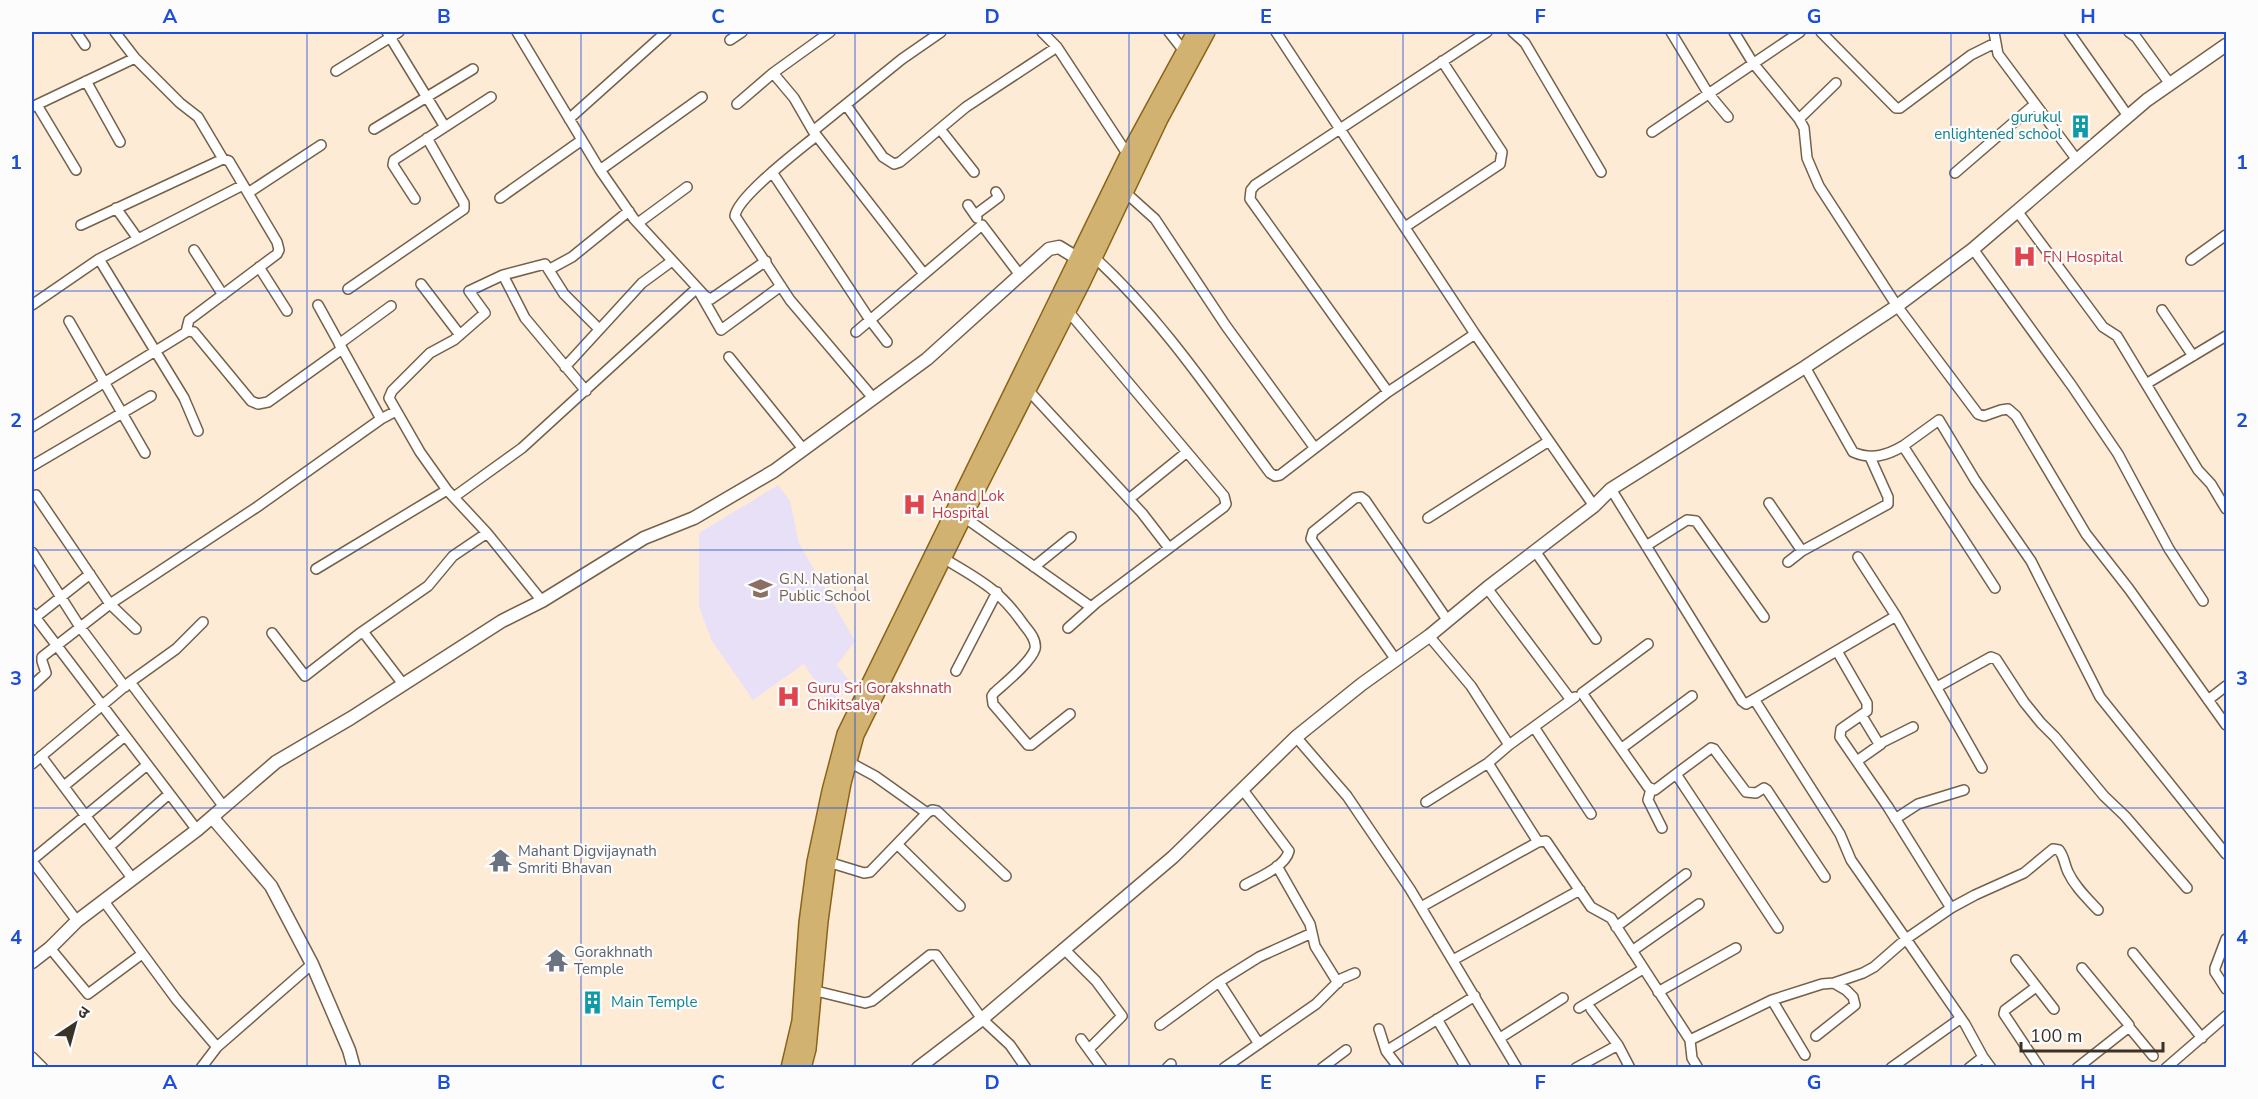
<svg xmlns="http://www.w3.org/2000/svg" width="2258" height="1099" viewBox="0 0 2258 1099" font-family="'Nunito Sans','Noto Sans Devanagari',sans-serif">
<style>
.education{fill:#e8e0f6}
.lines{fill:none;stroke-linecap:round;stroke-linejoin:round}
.minor-casing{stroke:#75614a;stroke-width:12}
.tertiary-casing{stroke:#75614a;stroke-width:15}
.primary-casing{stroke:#896418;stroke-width:18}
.minor{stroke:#fff;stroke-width:9}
.tertiary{stroke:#fff;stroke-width:12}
.primary{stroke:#d2b270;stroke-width:15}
.grid{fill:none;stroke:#1d4ed8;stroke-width:1.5;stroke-opacity:0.55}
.labels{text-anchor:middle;stroke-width:4.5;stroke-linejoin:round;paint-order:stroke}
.culture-label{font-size:15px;fill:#0d838f;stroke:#fcfcfc;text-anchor:end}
.health-label{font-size:15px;fill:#be3a42;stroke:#fcfcfc;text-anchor:start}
.education-label{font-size:15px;fill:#785e54;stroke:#fcfcfc;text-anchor:start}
.worship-label{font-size:15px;fill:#5b616d;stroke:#fcfcfc;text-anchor:start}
.neatline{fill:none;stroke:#1d4ed8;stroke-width:2}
.grid-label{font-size:20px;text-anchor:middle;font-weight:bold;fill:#1d4ed8}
</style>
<rect width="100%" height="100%" fill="#feebd6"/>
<path class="education" d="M778,485L790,501L799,543L855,641L837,665L852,684L829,702L804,664L753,700L712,641L699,607V533Z"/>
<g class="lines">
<defs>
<path id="minor" d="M76,32L85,45
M115,32L135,58L180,103L198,117L223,159
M387,32L445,127
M517,32L600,170L634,219L705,296L711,299L766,261
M1042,32L1057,47L1128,155
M1169,32L1184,51
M1276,32L1475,334L1594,506
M1513,32L1525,43L1601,172
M1671,32L1708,93L1728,117
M1734,32L1753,63L1799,119L1804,128L1807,158L1819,186L1897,306L1978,414L1984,416L2001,410L2008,409L2016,416L2086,534L2129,589L2226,725
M1821,32L1896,108H1900L1971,55L1995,43
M1994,32L1998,54L2077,160
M2069,32L2128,116
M2129,32L2136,37L2170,84
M730,40L742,32
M336,71L399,32
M773,73L830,32
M86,81L120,142
M737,104L773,73L794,98L813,131L924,274
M37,105L76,170
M846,105L883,157L894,164L900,162L966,107L1057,47
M32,107L135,58
M569,119L666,32
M1799,119L1836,83
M374,129L473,69
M940,129L974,172
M813,131L902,59L941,32
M1652,132L1800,32
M816,136C799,150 737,197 735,216L790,300L874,399
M600,170L702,97
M772,172L870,320L887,342
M1955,173L2035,104
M1125,192L1155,219L1226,326L1314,447
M248,193L321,145
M500,198L582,140
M415,199L393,165L394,160L491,97
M968,205L977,218
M116,208L138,239
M2017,211L2103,327L2117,336L2198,470L2211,484L2226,509
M975,215L999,197L996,192
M638,223L687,187
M81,225L223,159L229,161L277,242L279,250L277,254L189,320L186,332
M1405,227L1500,164L1502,152L1442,61
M1973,249L2072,386L2118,454L2169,549L2203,601
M194,250L223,295
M1094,257C1163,320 1215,399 1270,473L1275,476L1280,475L1388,392L1475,334
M99,259L184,398L198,431
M2191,260L2226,235
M259,267L287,311
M550,269L572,257L629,211
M503,275L525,318L586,391
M421,284L460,335
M348,289L464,209V203L427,138
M32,305L99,259L243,185
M318,305L381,419
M2162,310L2193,356
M1068,311L1224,496L1226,504L1224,507L1096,603L1068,628
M69,321L145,453
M856,332L982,225L1020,275
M339,344L391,306
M729,357L804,450
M565,367L642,283L672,261
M1805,367L1853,452C1871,460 1886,456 1903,446L1995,588
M2146,384L2226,336
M1028,390L1142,513L1169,548
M1388,392L1250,199L1251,190L1255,185L1487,32
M32,427L188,331L194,332L251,401L258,404L268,402L342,349
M1903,446L1939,420L1975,480L2031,561L2100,697L2226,854
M32,466L151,396
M1611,489L1742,701L1746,704L1896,616L1982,768
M36,495L110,604L136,629
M454,497L522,448L697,288L721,330L781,286
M1129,499L1187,452
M1769,503L1802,551
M964,517L1091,607
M1428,518L1549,441
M1646,546L1687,520L1696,521L1764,617
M1535,551L1596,639
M32,552L80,627L125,687
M1858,557L1896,616
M943,558C980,580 999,589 1024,625C1029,631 1037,640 1035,649C1031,662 1005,683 994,693L992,696L993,704L1028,745H1031L1070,714
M1788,562L1802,551L1888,504V497L1870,457
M1034,567L1071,537
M316,569L447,490
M1487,588L1571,700
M542,601L487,533L447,490L420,452L389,398L392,391L430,353L454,340L485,313L469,291L503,275L545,264L564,294L599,329
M32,613L197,830
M32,620L90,574
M272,633L305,676L359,634L364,633L403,684
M359,634L428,586L453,556L487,533
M1648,644L1582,693L1648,787L1655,790L1676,774
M1837,651L1867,703V711L1841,729L1840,737L1888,807L1951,908
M1396,660L1311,539L1313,532L1355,498L1361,497L1365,500L1448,621
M956,671L997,592
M130,682L224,807
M32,686L46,673L42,661V657L110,604L257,507L381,419L396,411
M1937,687L1991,657L1996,659L2024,702L2041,723L2055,737L2104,796L2125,816L2187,888
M1754,699L1840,834L1851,860L1906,939L1951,908L1975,895L2024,873L2053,849L2059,850C2065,858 2064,864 2068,872C2075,887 2087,898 2098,910
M2208,700L2226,686
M1862,716L1879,744L1913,727
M1534,727L1591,814
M1296,737L1347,796L1410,889L1517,1068
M1509,745L1575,697
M1622,748L1692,696
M41,756L132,878
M1857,761L1881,744
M849,762L875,776L927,813
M32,764L130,682L176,649L203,622
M64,786L125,736
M1651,789L1648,800L1662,828
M1243,790L1289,851C1285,867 1259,877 1245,885
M1426,802L1488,763
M1895,819L1918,804L1964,790
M1538,842L1546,841L1591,907L1611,918L1690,1040L1772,1000L1822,984L1834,983L1846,990L1853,997L1855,1005L1816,1036
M897,844L960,906
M109,847L169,794
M32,860L147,765
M32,861L77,921
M828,862L864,873L870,872L927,813L932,810L937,811L1006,876
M1277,866L1310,924L1315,946L1338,983
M103,900L176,999L217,1047
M1421,907L1538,842L1488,763L1509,745L1471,686L1429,636
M1616,927L1686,874
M1778,928L1676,774L1711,748L1714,749L1746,792L1756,793L1764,788L1767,790L1825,877
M2226,939L2215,968V972L2226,989
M50,948L88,994L142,954
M1064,949L1096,981L1122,1016L1089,1049
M1632,951L1699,904
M2133,953L2202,1038
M1453,960L1580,890
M2016,960L2054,1009
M1219,982L1259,1044
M1834,983L1863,973L1874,967L1906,939L1965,1024L1983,1057L1991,1068
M2036,987L2005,1010L2004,1014L2040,1068
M812,990L865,1003L872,1001L930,955H936L982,1019L1010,1045L1026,1068
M1658,992L1736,948
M1772,1000L1805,1055
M1579,1008L1643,969
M1591,1009L1618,1045
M1437,1019L1466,1068
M1160,1025L1219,982L1259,957L1312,933
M2129,1027L2153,1056
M1379,1029L1386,1051L1399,1068
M1500,1038L1563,998
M1081,1039L1102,1068
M1690,1040L1692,1058L1698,1068
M1386,1051L1475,996
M32,1057L43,1068
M201,1068L217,1047L312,964
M1167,1068L1171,1064
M1224,1068L1316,1004L1341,979L1355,973
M1322,1068L1346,1050
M1576,1068L1618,1045L1630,1068
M1891,1068L1961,1018
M1969,1068L1983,1057
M2077,1068L2129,1027V1025L2082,968
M2166,1068L2226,1016"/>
<path id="tertiary" d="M212,817L271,886L312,964L349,1050L354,1068
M32,962L50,948L77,921L197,830L276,762L351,718L502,621L542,601L644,538L694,518L774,471L927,359L1049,249L1059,247L1077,258
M918,1068L982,1019L1173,857L1296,737L1362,684L1429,636L1487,588L1594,506L1611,489L1805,367L1897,306L1973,249L2147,100L2226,45"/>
<path id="primary" d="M789,1068L800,1021L807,923L815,862L830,791L845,734L1128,155L1195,32
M803,1068L808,1049L820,921L828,862L843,783L856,735L968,508L1083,281L1160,119L1207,32"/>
</defs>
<use href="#minor" class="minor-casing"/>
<use href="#tertiary" class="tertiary-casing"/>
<use href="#primary" class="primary-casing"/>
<use href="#minor" class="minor"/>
<use href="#tertiary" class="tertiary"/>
<use href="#primary" class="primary"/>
</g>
<path class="grid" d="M307,32V1068M581,32V1068M855,32V1068M1129,32V1068M1403,32V1068M1677,32V1068M1951,32V1068M32,291H2226M32,550H2226M32,808H2226"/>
<defs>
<symbol id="building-bare" viewBox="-9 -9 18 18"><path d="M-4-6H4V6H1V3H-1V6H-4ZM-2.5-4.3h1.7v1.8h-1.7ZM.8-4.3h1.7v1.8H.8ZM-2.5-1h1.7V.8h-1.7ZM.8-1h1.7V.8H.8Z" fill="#0f9aa8" stroke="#fcfcfc" stroke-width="2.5" paint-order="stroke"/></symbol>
<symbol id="hospital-bare" viewBox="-9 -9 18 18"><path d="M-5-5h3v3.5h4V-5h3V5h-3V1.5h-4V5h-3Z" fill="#e0444e" stroke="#fcfcfc" stroke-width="2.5" paint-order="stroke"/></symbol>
<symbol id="school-bare" viewBox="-9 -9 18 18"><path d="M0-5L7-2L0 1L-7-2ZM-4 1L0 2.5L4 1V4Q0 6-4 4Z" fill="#8d6e63" stroke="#fcfcfc" stroke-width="2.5" paint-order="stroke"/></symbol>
<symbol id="temple-bare" viewBox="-9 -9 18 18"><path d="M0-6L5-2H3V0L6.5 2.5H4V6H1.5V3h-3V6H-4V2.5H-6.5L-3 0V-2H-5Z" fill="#6b7280" stroke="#fcfcfc" stroke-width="2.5" paint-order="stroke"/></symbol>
</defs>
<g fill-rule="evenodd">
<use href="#building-bare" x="2064" y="110" width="33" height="33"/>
<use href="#hospital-bare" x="2008" y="240" width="33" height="33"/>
<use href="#hospital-bare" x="898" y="488" width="33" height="33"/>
<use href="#school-bare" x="744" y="572" width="33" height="33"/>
<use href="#hospital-bare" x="772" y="680" width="33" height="33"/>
<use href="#temple-bare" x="484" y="844" width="33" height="33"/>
<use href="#temple-bare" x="540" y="944" width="33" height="33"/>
<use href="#building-bare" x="576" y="986" width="33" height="33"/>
</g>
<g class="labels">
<g class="culture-label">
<text x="2062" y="122">gurukul<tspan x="2062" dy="17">enlightened school</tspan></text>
<text x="611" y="1007" text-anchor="start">Main Temple</text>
</g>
<g class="health-label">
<text x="2043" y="262">FN Hospital</text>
<text x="932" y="501">Anand Lok<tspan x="932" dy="17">Hospital</tspan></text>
<text x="807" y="693">Guru Sri Gorakshnath<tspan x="807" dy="17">Chikitsalya</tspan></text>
</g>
<g class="education-label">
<text x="779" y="584">G.N. National<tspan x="779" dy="17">Public School</tspan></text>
</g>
<g class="worship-label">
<text x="518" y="856">Mahant Digvijaynath<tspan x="518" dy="17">Smriti Bhavan</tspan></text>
<text x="574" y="957">Gorakhnath<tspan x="574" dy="17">Temple</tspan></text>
</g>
</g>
<rect width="2258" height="1099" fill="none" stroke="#fcfcfc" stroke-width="66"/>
<g transform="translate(75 1024) rotate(36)" stroke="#fcfcfc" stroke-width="4.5" paint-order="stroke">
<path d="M0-4.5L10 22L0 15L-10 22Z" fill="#3a3127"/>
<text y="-9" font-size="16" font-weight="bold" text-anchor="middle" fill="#3a3127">उ</text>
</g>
<path d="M2021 1042v9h142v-9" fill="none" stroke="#3a3127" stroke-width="3"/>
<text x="2030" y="1042" font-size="18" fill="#3a3127" stroke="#fcfcfc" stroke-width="4.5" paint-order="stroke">100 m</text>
<rect x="33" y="33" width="2192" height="1033" class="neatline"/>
<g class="grid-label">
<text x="170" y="23">A</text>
<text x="444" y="23">B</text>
<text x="718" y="23">C</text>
<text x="992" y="23">D</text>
<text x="1266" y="23">E</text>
<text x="1540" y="23">F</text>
<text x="1814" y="23">G</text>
<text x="2088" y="23">H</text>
<text x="16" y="169">1</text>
<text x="2242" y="169">1</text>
<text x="16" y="427">2</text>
<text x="2242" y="427">2</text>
<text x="16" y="685">3</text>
<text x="2242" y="685">3</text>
<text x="16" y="944">4</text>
<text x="2242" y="944">4</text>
<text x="170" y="1089">A</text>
<text x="444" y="1089">B</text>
<text x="718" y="1089">C</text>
<text x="992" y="1089">D</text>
<text x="1266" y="1089">E</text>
<text x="1540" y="1089">F</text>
<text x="1814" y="1089">G</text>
<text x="2088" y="1089">H</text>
</g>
</svg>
